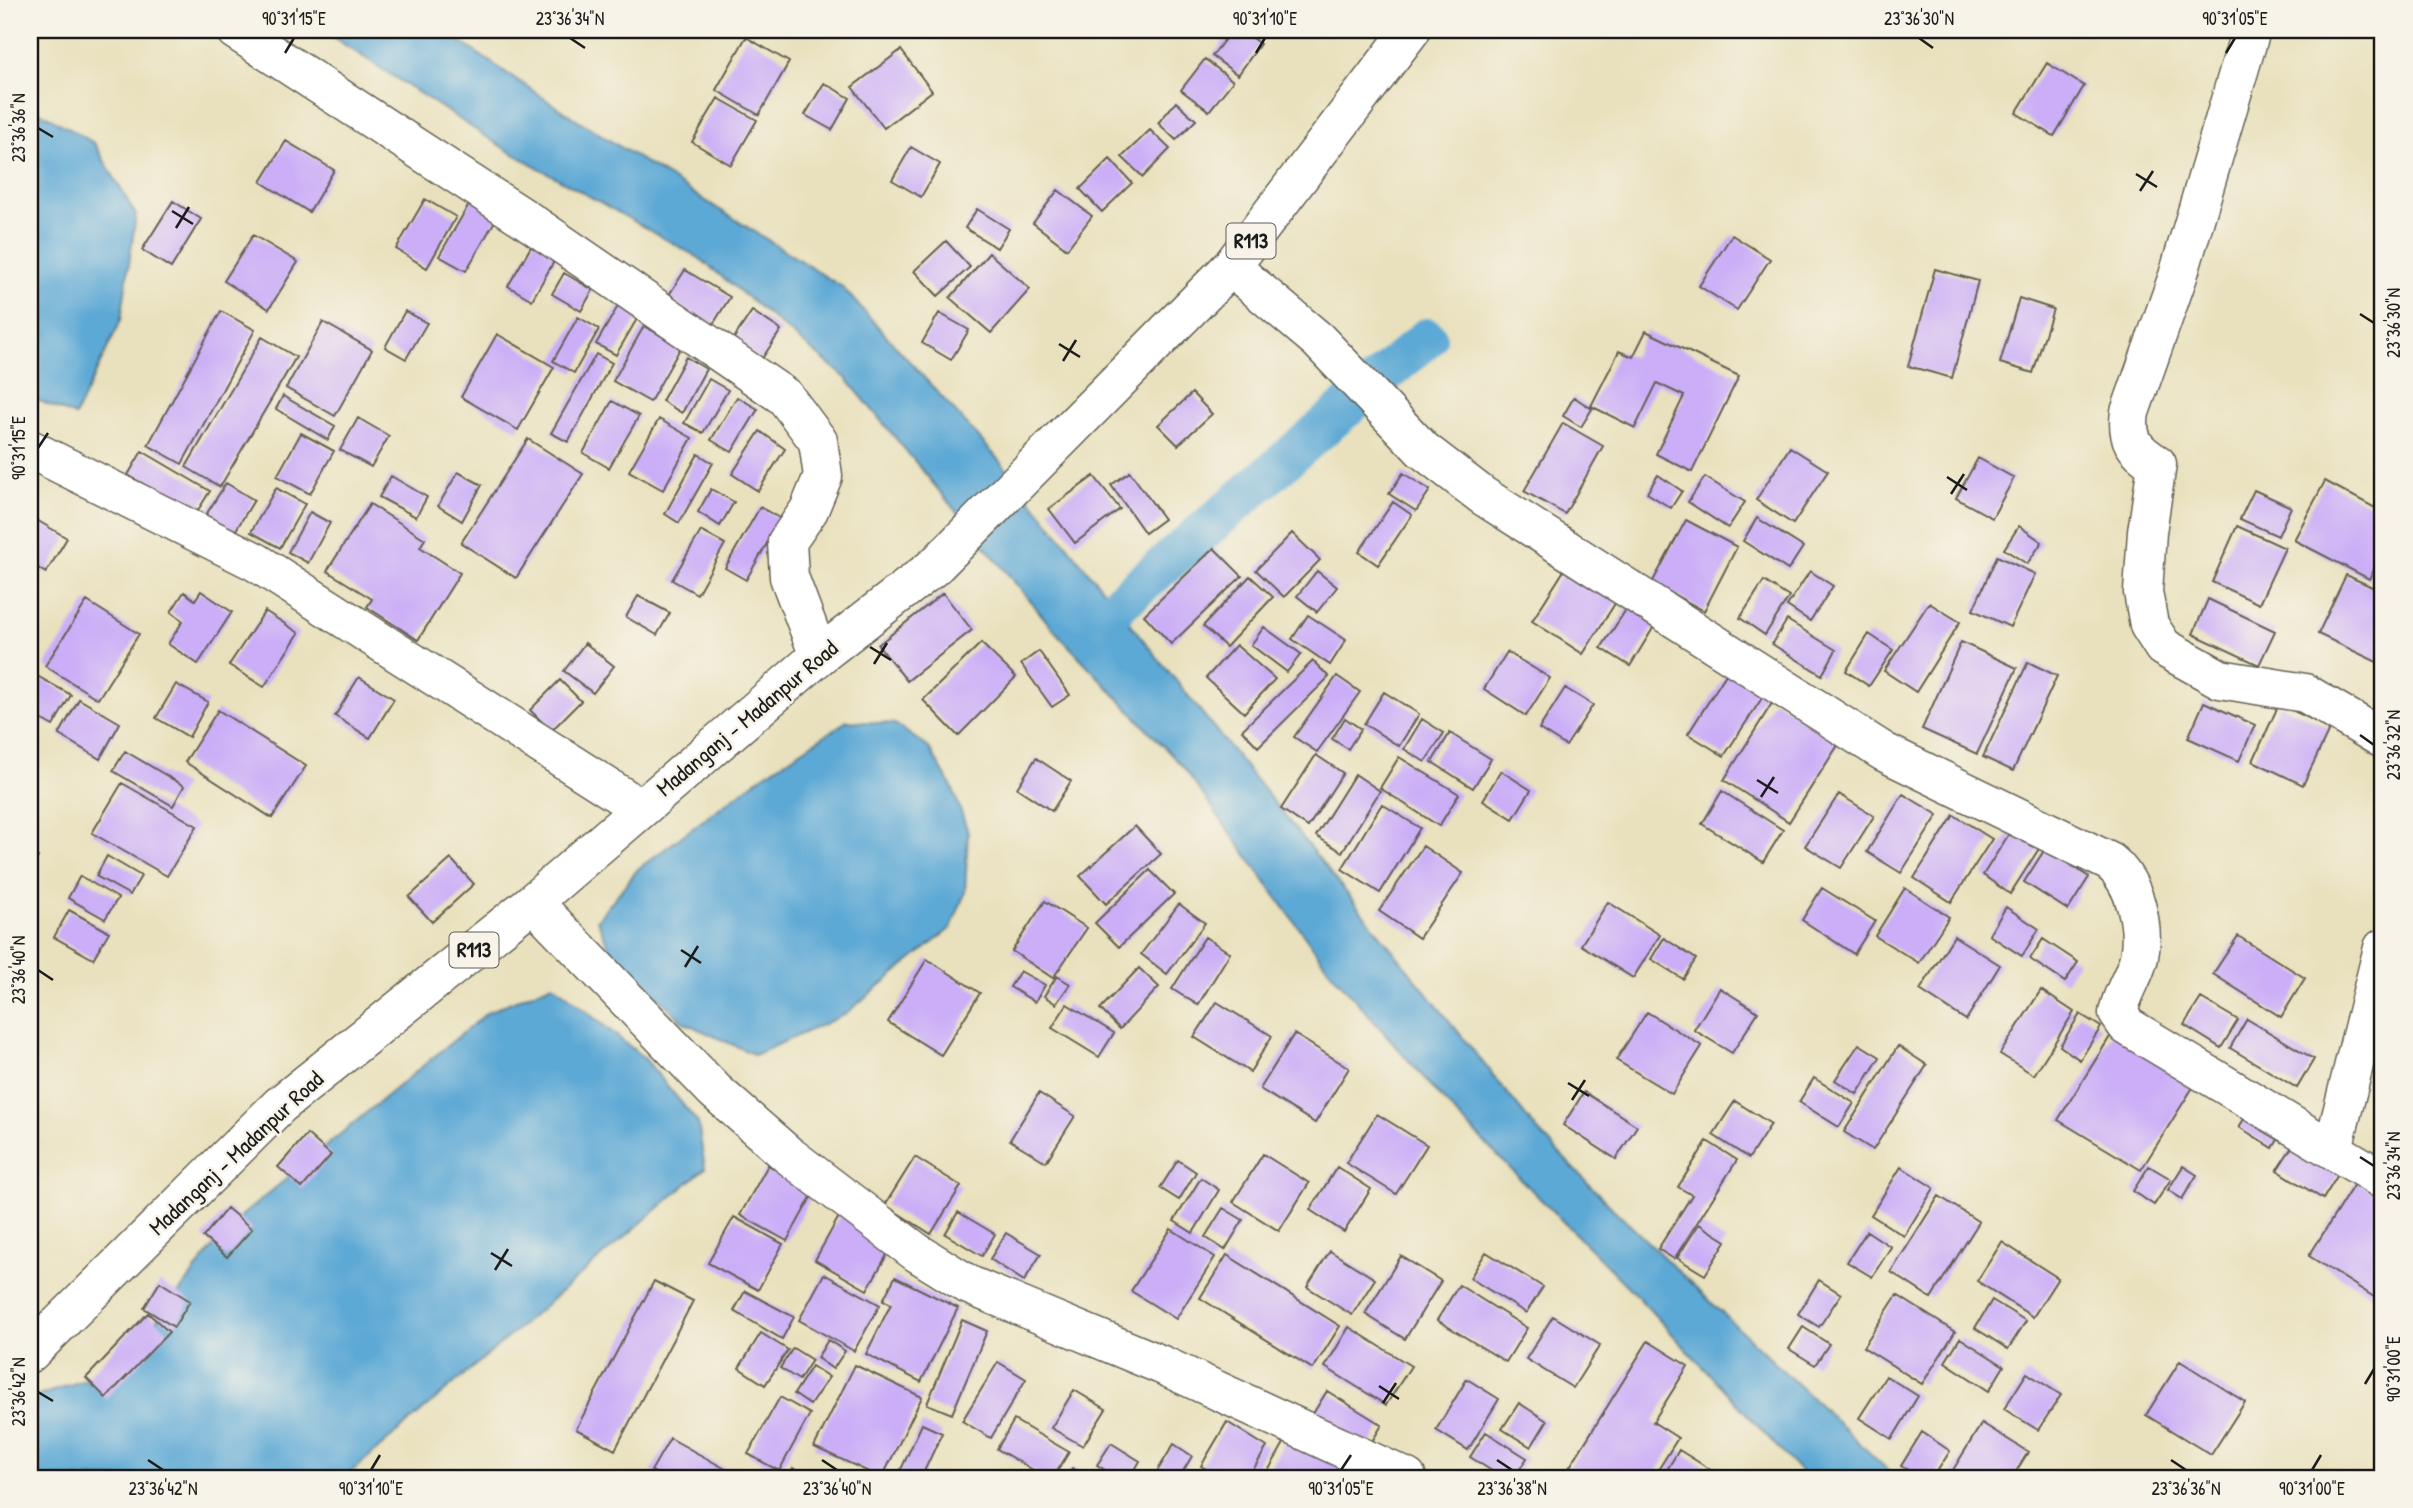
<svg xmlns="http://www.w3.org/2000/svg" width="2413" height="1508" viewBox="0 0 2413 1508" font-family="'Patrick Hand',sans-serif">
<style>
.water{fill:#5da9d5;stroke:#3c6278;stroke-width:2}
.lines{fill:none;stroke-linecap:round;stroke-linejoin:round}
.canal{stroke:#5da9d5;stroke-width:40}
.building{fill:#cbaef7}
.minor-casing{stroke:#646154;stroke-width:41}
.major-casing{stroke:#646154;stroke-width:41}
.minor{stroke:#fff;stroke-width:38}
.major{stroke:#fff;stroke-width:38}
.ticks{fill:none;stroke:#1c1c1c;stroke-width:2.5}
.labels{text-anchor:middle;stroke-width:5;stroke-linejoin:round;paint-order:stroke}
.shield{fill:#f7f3e8;stroke:#5e5c59;stroke-width:2}
.shield-label{font-size:21px;font-weight:bold;fill:#1c1c1c}
.street-label{font-size:23px;fill:#1c1c1c;stroke:#f7f3e8}
.neatline{fill:none;stroke:#1c1c1c;stroke-width:2.5}
.ticks-label{font-size:18px;text-anchor:middle;fill:#1c1c1c}
</style>
<rect width="100%" height="100%" fill="#f7f3e8"/>
<filter id="ink" filterUnits="userSpaceOnUse"><feTurbulence type="fractalNoise" baseFrequency=".0143" numOctaves="2"/><feDisplacementMap in="SourceGraphic" scale="14" xChannelSelector="R" yChannelSelector="G"/><feConvolveMatrix kernelMatrix="1 2 1 2 8 2 1 2 1" color-interpolation-filters="sRGB"/></filter>
<filter id="wash" filterUnits="userSpaceOnUse"><feTurbulence type="fractalNoise" baseFrequency=".00686" numOctaves="4" result="noise"/><feDisplacementMap in="SourceGraphic" scale="28" xChannelSelector="R" yChannelSelector="G"/><feGaussianBlur stdDeviation="1.57" result="paint"/><feColorMatrix in="noise" values="0 0 0 0 0 0 0 0 0 0 0 0 0 0 0 0 0 1.4 0 .05"/><feComposite in="paint" operator="in"/></filter>
<g filter="url(#wash)">
<rect width="100%" height="100%" fill="#e9e1bd"/>
<path class="water" d="M322,30H443L554,105L842,287L998,459L1537,1130L1613,1209L1896,1478H1806L1638,1297L1454,1112L1330,971L1183,767L1054,630L846,378L699,258L505,149Z
M30,106L94,143L136,215L121,320L75,416L30,397Z
M847,721L895,724L929,748L953,789L968,832L965,893L951,928L844,1015L755,1055L683,1022L609,948L597,920L638,869L762,776Z
M553,984L645,1059L698,1123L705,1168L344,1478H30V1399L87,1379L123,1356L166,1310L228,1227L488,1012Z"/>
<g class="lines">
<path class="canal" d="M1092,627L1427,338"/>
</g>
<g id="blocks">
<path class="building" d="M1232,30H1241L1260,44L1238,75L1212,56Z
M746,37L789,62L759,115L716,90Z
M901,50L932,91L884,128L852,87Z
M1205,59L1233,81L1209,111L1181,90Z
M2047,63L2084,86L2054,136L2016,113Z
M824,83L850,98L832,130L805,115Z
M718,98L757,120L731,165L692,142Z
M1176,102L1196,120L1176,140L1158,123Z
M1150,130L1170,149L1143,177L1122,157Z
M286,141L334,170L309,212L261,182Z
M911,147L940,164L921,197L892,180Z
M1110,159L1132,183L1102,212L1080,189Z
M1058,190L1092,216L1067,249L1033,223Z
M476,192L503,207L466,271L439,256Z
M425,199L456,217L427,268L396,249Z
M173,201L201,219L171,268L142,250Z
M977,209L1009,229L997,248L965,228Z
M253,235L298,262L269,309L224,281Z
M1732,235L1770,259L1737,310L1699,286Z
M535,240L558,254L532,300L508,286Z
M946,241L970,267L938,296L914,271Z
M989,253L1030,289L991,333L950,298Z
M1935,269L1978,281L1952,378L1908,366Z
M685,270L730,297L712,326L667,298Z
M564,273L593,290L581,311L552,294Z
M2019,298L2053,309L2033,373L2000,363Z
M621,301L641,312L616,355L596,344Z
M221,311L255,330L182,464L148,445Z
M405,311L427,323L406,359L385,347Z
M752,311L781,330L761,360L732,341Z
M939,313L969,330L951,360L922,343Z
M578,317L599,329L574,373L553,361Z
M323,322L372,350L335,416L286,388Z
M644,326L681,347L650,402L613,381Z
M1646,331L1739,376L1692,472L1656,454L1684,396L1657,383L1635,428L1591,406L1619,351L1633,357Z
M497,334L554,367L518,430L461,397Z
M262,337L296,357L220,487L186,467Z
M596,354L612,363L568,442L551,433Z
M686,357L706,369L682,413L662,401Z
M709,379L728,390L703,433L684,423Z
M1192,393L1212,414L1178,445L1158,425Z
M283,396L335,426L328,440L276,409Z
M737,397L758,409L732,452L711,440Z
M1574,397L1592,409L1581,427L1563,416Z
M612,401L639,416L609,468L583,453Z
M358,418L389,436L371,467L340,450Z
M659,419L692,438L663,490L629,471Z
M1563,423L1603,446L1565,514L1524,491Z
M760,431L785,449L758,491L732,474Z
M301,433L334,451L310,494L277,476Z
M528,439L583,474L516,578L461,543Z
M1790,447L1828,471L1793,524L1756,500Z
M142,451L210,491L195,515L128,475Z
M698,454L713,463L679,523L665,514Z
M1978,458L2014,478L1992,518L1956,498Z
M458,472L482,485L462,521L438,506Z
M1130,472L1164,519L1145,533L1111,485Z
M1403,473L1430,490L1416,511L1389,494Z
M1658,475L1682,491L1671,508L1647,493Z
M391,476L427,497L416,517L379,497Z
M1094,476L1120,509L1075,543L1049,509Z
M1705,477L1745,502L1728,528L1688,502Z
M2325,481L2383,512V552L2369,579L2294,540Z
M226,483L254,500L233,535L204,518Z
M276,488L305,504L280,548L251,532Z
M711,489L734,502L720,526L698,512Z
M2254,490L2291,507L2278,536L2240,519Z
M1393,502L1412,515L1378,565L1359,552Z
M370,504L425,539L420,547L460,573L418,640L367,607L372,599L327,571Z
M760,507L781,519L746,580L725,568Z
M310,512L330,523L308,563L288,552Z
M30,516L67,538L46,573L30,563Z
M1757,518L1803,547L1788,570L1743,541Z
M1686,520L1737,547L1704,611L1652,583Z
M2019,526L2042,542L2027,564L2004,549Z
M2237,526L2285,548L2259,604L2212,582Z
M701,531L725,544L697,594L672,580Z
M1292,533L1320,560L1284,597L1256,570Z
M1214,548L1242,576L1171,644L1144,615Z
M1997,556L2035,574L2010,627L1973,610Z
M1570,561L1621,594L1583,654L1532,621Z
M1317,571L1337,587L1317,612L1297,596Z
M1810,571L1833,586L1810,621L1787,606Z
M2346,575L2383,592V665L2318,634Z
M1250,576L1273,597L1226,647L1203,626Z
M1764,581L1789,597L1765,635L1740,618Z
M201,591L232,612L198,664L168,644L183,621L171,612L184,592L195,600Z
M943,593L972,630L907,681L878,645Z
M638,596L670,613L657,635L626,617Z
M2208,599L2275,631L2259,665L2193,634Z
M87,601L139,634L98,699L45,666Z
M1631,602L1658,620L1630,666L1601,648Z
M1929,603L1960,622L1916,692L1884,671Z
M265,611L299,633L264,687L229,665Z
M1308,615L1346,640L1330,665L1292,639Z
M1787,620L1836,650L1822,675L1772,644Z
M1264,627L1301,654L1287,672L1251,645Z
M1869,634L1893,650L1869,686L1846,671Z
M1961,642L2017,668L1977,754L1922,729Z
M585,643L614,666L593,693L564,671Z
M981,643L1016,677L958,736L923,700Z
M1236,645L1275,679L1244,713L1206,678Z
M1039,651L1070,695L1052,707L1021,664Z
M1507,652L1550,678L1526,716L1484,689Z
M1313,661L1329,677L1258,747L1242,730Z
M2028,662L2057,676L2013,771L1983,757Z
M1728,671L1764,695L1724,756L1688,734Z
M30,672L71,695L53,726L30,713Z
M1337,676L1360,692L1317,752L1294,737Z
M359,677L394,699L370,738L335,716Z
M560,680L581,701L551,731L530,710Z
M176,684L208,702L189,737L156,718Z
M1565,688L1593,705L1566,746L1539,729Z
M1384,692L1419,714L1399,746L1364,724Z
M79,699L120,723L100,759L59,735Z
M1774,700L1840,742L1789,822L1724,780Z
M2204,702L2255,725L2239,761L2188,738Z
M2279,704L2330,728L2303,785L2253,761Z
M218,710L306,766L272,818L185,762Z
M1345,718L1361,729L1348,749L1332,739Z
M1422,719L1444,733L1425,762L1404,749Z
M1450,733L1491,759L1473,788L1432,762Z
M125,751L184,786L173,806L113,771Z
M1316,755L1343,773L1308,827L1281,809Z
M1399,757L1459,794L1439,826L1380,788Z
M1036,758L1071,781L1052,811L1017,788Z
M1501,771L1531,790L1513,819L1483,800Z
M1355,774L1380,791L1342,852L1316,836Z
M122,783L197,826L167,876L92,833Z
M1722,791L1783,830L1763,862L1702,824Z
M1839,794L1874,816L1841,868L1805,846Z
M1903,794L1938,815L1901,873L1867,852Z
M1382,804L1420,828L1380,893L1342,869Z
M1954,815L1992,839L1951,902L1914,878Z
M1135,826L1161,854L1106,904L1080,876Z
M2014,826L2042,844L2010,894L1983,875Z
M1423,846L1463,873L1419,938L1379,911Z
M2045,849L2089,877L2068,910L2024,882Z
M30,852L38,857L30,871Z
M107,856L141,876L130,895L96,876Z
M451,859L474,884L432,922L409,897Z
M1150,870L1174,894L1119,947L1095,923Z
M80,876L118,898L105,919L68,898Z
M1822,888L1875,921L1854,954L1802,920Z
M1905,888L1949,917L1919,963L1875,936Z
M1045,901L1087,928L1053,978L1012,951Z
M1608,902L1660,935L1633,978L1581,945Z
M1179,904L1205,923L1167,974L1141,954Z
M2006,907L2039,929L2022,956L1989,935Z
M69,910L109,932L93,959L54,937Z
M1954,936L2000,965L1966,1020L1920,990Z
M2238,936L2305,978L2281,1017L2213,974Z
M1205,937L1230,953L1198,1005L1172,989Z
M1664,938L1696,959L1683,979L1651,959Z
M2043,939L2078,962L2065,982L2030,959Z
M927,959L980,993L941,1055L888,1022Z
M1139,968L1159,987L1120,1029L1100,1009Z
M1020,971L1045,985L1035,1002L1010,987Z
M1057,976L1070,984L1056,1004L1044,996Z
M1720,988L1758,1012L1732,1053L1694,1030Z
M2041,990L2074,1012L2034,1075L2000,1054Z
M2201,998L2238,1020L2221,1048L2184,1025Z
M1217,1002L1272,1036L1250,1072L1194,1037Z
M1067,1004L1114,1033L1099,1057L1052,1028Z
M1647,1012L1702,1046L1672,1094L1616,1060Z
M2080,1014L2101,1027L2080,1060L2060,1046Z
M2247,1019L2314,1059L2297,1088L2230,1048Z
M2113,1032L2195,1084L2141,1170L2058,1120Z
M1294,1034L1349,1068L1315,1123L1260,1089Z
M1859,1044L1880,1057L1857,1094L1835,1080Z
M1898,1046L1927,1065L1873,1150L1844,1132Z
M1814,1078L1854,1103L1839,1127L1799,1102Z
M1584,1092L1637,1126L1616,1159L1563,1125Z
M1039,1093L1075,1116L1046,1162L1010,1140Z
M1735,1101L1771,1124L1749,1158L1713,1135Z
M2250,1110L2283,1131L2273,1148L2239,1127Z
M1377,1114L1427,1145L1396,1194L1346,1163Z
M307,1134L331,1155L302,1188L278,1167Z
M1707,1141L1737,1160L1674,1259L1658,1249L1692,1195L1678,1187Z
M2294,1144L2339,1173L2323,1199L2277,1170Z
M1263,1154L1309,1183L1279,1231L1233,1202Z
M915,1157L961,1186L931,1234L885,1205Z
M1178,1160L1196,1172L1179,1200L1160,1188Z
M768,1165L815,1190L787,1241L740,1215Z
M2149,1166L2171,1179L2154,1205L2133,1191Z
M2183,1166L2197,1175L2182,1199L2168,1190Z
M1337,1167L1371,1189L1344,1232L1310,1210Z
M1901,1167L1934,1188L1904,1236L1871,1215Z
M1201,1178L1219,1190L1193,1233L1174,1221Z
M2356,1181L2383,1199L2382,1302L2309,1256Z
M1939,1196L1979,1222L1931,1298L1891,1272Z
M227,1208L252,1229L227,1257L203,1237Z
M1223,1208L1243,1220L1225,1250L1205,1237Z
M842,1211L895,1241L867,1290L815,1260Z
M958,1212L995,1234L982,1256L945,1234Z
M734,1217L783,1244L758,1290L708,1263Z
M1699,1224L1726,1241L1705,1275L1677,1258Z
M1171,1229L1215,1257L1176,1319L1131,1291Z
M1867,1231L1891,1247L1872,1277L1847,1262Z
M1006,1233L1041,1254L1024,1281L990,1259Z
M2002,1242L2058,1278L2033,1317L1977,1281Z
M1330,1251L1375,1279L1352,1315L1307,1287Z
M1486,1252L1543,1287L1526,1313L1470,1278Z
M1227,1255L1340,1326L1313,1369L1200,1298Z
M1401,1256L1441,1281L1405,1339L1365,1314Z
M824,1274L880,1305L854,1351L799,1320Z
M895,1277L958,1308L921,1382L866,1354L891,1304L883,1300Z
M1819,1280L1841,1294L1819,1327L1798,1314Z
M654,1281L693,1301L615,1450L576,1429Z
M160,1282L190,1301L174,1327L144,1308Z
M1459,1285L1527,1328L1506,1362L1437,1320Z
M745,1291L794,1317L782,1339L734,1311Z
M1897,1295L1955,1332L1922,1384L1863,1347Z
M1992,1300L2026,1321L2008,1349L1975,1328Z
M148,1313L169,1332L106,1398L86,1378Z
M1553,1316L1600,1345L1573,1388L1526,1359Z
M962,1320L987,1331L952,1414L927,1404Z
M1349,1327L1411,1366L1386,1405L1325,1367Z
M1803,1327L1829,1344L1815,1365L1789,1349Z
M761,1333L788,1350L765,1385L739,1368Z
M1960,1338L2004,1366L1989,1391L1945,1362Z
M828,1340L845,1351L833,1369L817,1358Z
M1648,1341L1688,1366L1653,1422L1678,1438L1653,1478H1574L1566,1473Z
M793,1348L812,1360L799,1380L780,1368Z
M2180,1361L2245,1402L2211,1455L2146,1415Z
M998,1362L1026,1379L991,1438L962,1421Z
M855,1365L922,1397L882,1478L814,1447Z
M812,1366L829,1377L810,1405L794,1394Z
M2027,1373L2061,1395L2038,1430L2004,1409Z
M1886,1376L1918,1396L1892,1439L1859,1418Z
M1467,1379L1499,1399L1468,1450L1436,1430Z
M1074,1390L1106,1409L1083,1446L1051,1428Z
M1327,1391L1382,1425L1366,1451L1311,1417Z
M780,1397L810,1414L779,1471L748,1454Z
M1519,1403L1547,1421L1531,1447L1502,1429Z
M1014,1420L1069,1452L1053,1478H1047L997,1449Z
M1227,1422L1267,1447L1248,1478H1221L1201,1466Z
M1982,1423L2028,1452L2012,1478H1948Z
M922,1424L942,1433L921,1478H897Z
M1291,1431L1347,1462L1337,1478H1264Z
M1486,1432L1527,1458L1514,1478H1503L1470,1457Z
M1922,1432L1950,1451L1933,1478H1921L1901,1466Z
M670,1438L729,1471L724,1478H665L651,1471Z
M1111,1443L1140,1461L1130,1478H1118L1097,1465Z
M1174,1444L1192,1456L1179,1478H1153Z
M1679,1450L1724,1478H1662Z
M793,1468L811,1478H788Z
M1072,1468L1090,1478H1066Z"/>
</g>
</g>
<g filter="url(#ink)">
<use href="#blocks" fill-opacity="0" stroke="#646154" stroke-width="2"/>
<g class="lines">
<defs>
<path id="minor" d="M235,30L524,218L785,397L818,441L823,476L809,510L787,542L789,577L819,656
M2251,30L2178,276L2130,412C2126,439 2134,450 2157,464L2147,532L2143,592L2149,625L2163,647L2220,679L2305,693L2383,739
M1231,267L1318,340L1423,450L1483,496L1884,752L2110,862C2135,882 2145,926 2139,957C2135,976 2122,992 2118,1013L2127,1026L2383,1180
M30,449L256,562L640,808
M533,902L715,1091L787,1154L916,1252L969,1285L1162,1365L1407,1478
M2333,1149L2383,948"/>
<path id="major" d="M30,1353L280,1105L533,902L819,656L935,566L1231,267L1411,30"/>
</defs>
<use href="#minor" class="minor-casing"/>
<use href="#major" class="major-casing"/>
<use href="#minor" class="minor"/>
<use href="#major" class="major"/>
</g>
</g>
<path class="ticks" d="M570,38L585,48M1919,38L1933,48M285,53L294,38M1256,53L1265,38M2226,53L2235,38M38,128L53,137M2136,174L2157,187M2140,191L2153,171M172,211L193,224M176,228L189,207M2360,314L2374,323M1059,344L1080,357M1063,361L1076,340M38,448L48,433M1947,477L1967,490M1951,494L1964,474M870,647L891,660M874,664L887,643M2360,735L2374,745M1757,780L1778,793M1761,797L1774,777M681,950L701,963M685,967L698,946M38,970L53,980M1568,1083L1589,1096M1572,1100L1585,1080M2360,1157L2374,1166M491,1253L512,1266M495,1270L508,1249M2365,1384L2374,1369M1379,1386L1399,1399M38,1392L53,1401M1383,1403L1396,1383M148,1460L163,1470M822,1460L837,1470M1497,1460L1512,1470M2171,1460L2186,1470M371,1470L380,1455M1341,1470L1351,1455M2312,1470L2321,1455"/>
<g class="labels">
<g class="shield">
<rect x="1226.5" y="223.5" width="49" height="35" rx="5"/>
<rect x="449.5" y="932.5" width="49" height="35" rx="5"/>
</g>
<g class="shield-label">
<text x="1251" y="248">R113</text>
<text x="474" y="957">R113</text>
</g>
<g class="street-label">
<text transform="translate(747 718) rotate(-40)" y="8">Madanganj - Madanpur Road</text>
<text transform="translate(236 1153) rotate(-43)" y="8">Madanganj - Madanpur Road</text>
</g>
</g>
<rect width="2413" height="1508" fill="none" stroke="#f7f3e8" stroke-width="77"/>
<rect x="38" y="38" width="2336" height="1432" class="neatline"/>
<g class="ticks-label">
<text x="294" y="25">90°31'15"E</text>
<text x="570" y="25">23°36'34"N</text>
<text x="1265" y="25">90°31'10"E</text>
<text x="1919" y="25">23°36'30"N</text>
<text x="2235" y="25">90°31'05"E</text>
<text transform="translate(19 128) rotate(-90)" y="6">23°36'36"N</text>
<text transform="translate(2394 323) rotate(-90)" y="6">23°36'30"N</text>
<text transform="translate(19 448) rotate(-90)" y="6">90°31'15"E</text>
<text transform="translate(2394 745) rotate(-90)" y="6">23°36'32"N</text>
<text transform="translate(19 970) rotate(-90)" y="6">23°36'40"N</text>
<text transform="translate(2394 1166) rotate(-90)" y="6">23°36'34"N</text>
<text transform="translate(2394 1369) rotate(-90)" y="6">90°31'00"E</text>
<text transform="translate(19 1392) rotate(-90)" y="6">23°36'42"N</text>
<text x="163" y="1495">23°36'42"N</text>
<text x="371" y="1495">90°31'10"E</text>
<text x="837" y="1495">23°36'40"N</text>
<text x="1341" y="1495">90°31'05"E</text>
<text x="1512" y="1495">23°36'38"N</text>
<text x="2186" y="1495">23°36'36"N</text>
<text x="2312" y="1495">90°31'00"E</text>
</g>
</svg>
